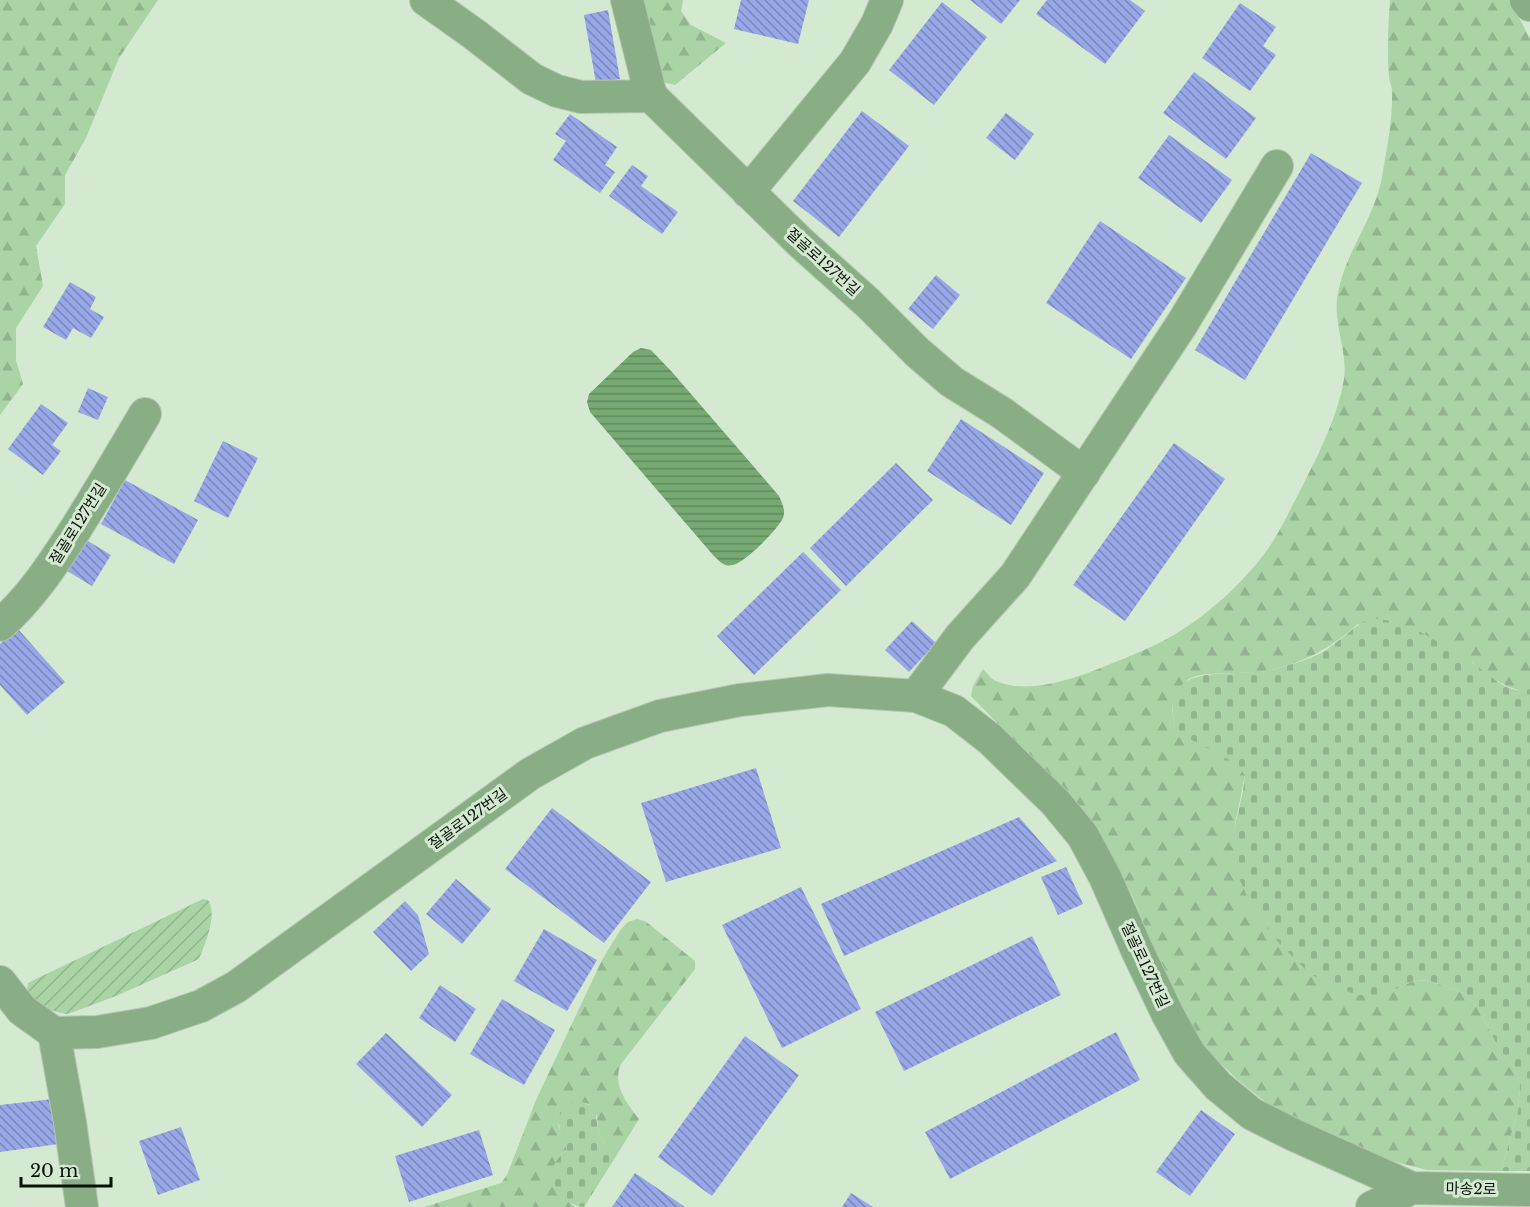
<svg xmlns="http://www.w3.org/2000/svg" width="1530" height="1207" viewBox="0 0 1530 1207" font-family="'Libre Baskerville','Noto Sans KR',serif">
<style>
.forest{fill:url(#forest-firs)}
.cemetery{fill:url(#cemetery-stones)}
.garden{fill:url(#garden-furrows)}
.water{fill:url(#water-rules)}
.building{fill:url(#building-back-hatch)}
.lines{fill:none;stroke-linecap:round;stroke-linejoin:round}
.minor-casing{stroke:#b3c7b0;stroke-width:34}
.minor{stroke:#89ad85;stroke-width:32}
.labels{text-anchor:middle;stroke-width:6;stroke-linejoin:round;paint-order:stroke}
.street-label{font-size:15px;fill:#0a1209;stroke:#d3ead0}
</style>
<defs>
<pattern id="forest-firs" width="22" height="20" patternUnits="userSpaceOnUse" patternTransform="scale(1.5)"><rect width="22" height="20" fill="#aad3a6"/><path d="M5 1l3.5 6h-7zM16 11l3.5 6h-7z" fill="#91b48e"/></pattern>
<pattern id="cemetery-stones" width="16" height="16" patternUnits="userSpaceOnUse" patternTransform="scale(1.5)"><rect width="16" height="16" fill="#aad3a6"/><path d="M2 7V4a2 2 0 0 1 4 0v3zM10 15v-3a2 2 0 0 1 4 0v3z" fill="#91b48e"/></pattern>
<pattern id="garden-furrows" width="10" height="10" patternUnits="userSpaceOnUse" patternTransform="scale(1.5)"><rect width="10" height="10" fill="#aad3a6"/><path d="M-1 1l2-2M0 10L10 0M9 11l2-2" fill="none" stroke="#91b48e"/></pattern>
<pattern id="water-rules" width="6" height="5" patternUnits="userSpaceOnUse" patternTransform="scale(1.5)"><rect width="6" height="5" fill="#77a973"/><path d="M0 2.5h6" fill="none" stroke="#60885d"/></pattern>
<pattern id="building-back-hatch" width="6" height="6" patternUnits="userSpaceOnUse" patternTransform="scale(1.5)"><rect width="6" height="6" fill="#98a7e7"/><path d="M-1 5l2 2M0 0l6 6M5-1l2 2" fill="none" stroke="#7a87b9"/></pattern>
</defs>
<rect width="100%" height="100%" fill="#d3ead0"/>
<path class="forest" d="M0,0H158L119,58L86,138L65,175V204L36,246L43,286L16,328V360L23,384L0,415Z
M635,0H683L681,11L691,25L726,43L675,85L658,81Z
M1390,0H1510L1530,39V689L1522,691L1509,687L1491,678L1472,662L1358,624C1329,650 1298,666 1259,672C1243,674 1202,671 1189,679C1187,680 1185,684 1183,686C1170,701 1171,709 1175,728L1238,764L1245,775L1233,835L1383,995L1416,980L1430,981L1463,993L1474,1002L1500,1050L1514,1067L1520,1085L1518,1111L1501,1171L1427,1170L1388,1160L1297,1121L1269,1105L1238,1080L1207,1050L1186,1018L1167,980L1132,895L1113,859L1080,809L971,696L973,686L983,669C987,673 991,679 996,681C1026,695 1074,679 1103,667C1130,656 1160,645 1185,628C1214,609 1244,581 1265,553C1281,531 1292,505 1305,481C1321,449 1338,415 1344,379C1348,351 1332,323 1338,293C1345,253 1372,222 1381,182C1386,154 1393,120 1392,91C1392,87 1390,82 1389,78C1387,52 1388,26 1390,0Z
M637,919L645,921L695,961V969L621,1064C612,1085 626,1102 639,1119L613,1161L598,1130L597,1116L589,1104L581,1102H573L558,1125L567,1149C545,1171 552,1190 575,1207H424L501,1183L507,1175L536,1100L602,960L621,929L628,922Z"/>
<path class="cemetery" d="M1371,618C1390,620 1407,625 1424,634C1440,643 1458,652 1473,663C1488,674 1509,696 1530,689V1171H1501L1518,1111L1520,1085L1514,1067L1500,1050L1474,1002L1463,993L1430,981L1416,980L1383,995H1359L1334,987L1309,973L1275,939L1249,901L1239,878L1235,858L1233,835L1243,791L1245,775L1237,764L1188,738L1175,728C1161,665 1214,676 1256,672C1268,671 1281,668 1292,664C1303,661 1317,656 1326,650C1342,639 1354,626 1371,618Z
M573,1102H582L595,1108L598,1130L613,1161L584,1207C567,1207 550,1187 553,1169C555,1161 561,1155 567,1149C560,1132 550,1110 573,1102Z"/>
<path class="garden" d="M203,899L208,900C218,915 205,944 199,959L116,996L68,1014C53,1013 35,1004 27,991L28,983L36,979Z"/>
<path class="water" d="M641,348L651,350L672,372L779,496C782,503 786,510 783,518C778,529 744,564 732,565C724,567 719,561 713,555L590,412L587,402L589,394L633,352Z"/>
<path class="building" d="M741,0H809L798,44L734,29Z
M970,0H1020L1001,24Z
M1047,0H1130L1145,11L1105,64L1036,14Z
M942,2L987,37L934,105L889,70Z
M1240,3L1276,27L1263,46L1276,55L1250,91L1202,58Z
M608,10L620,79L596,83L584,15Z
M1194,72L1256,118L1226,159L1163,113Z
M862,111L909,146L839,237L793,201Z
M1006,113L1034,134L1015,160L986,138Z
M570,114L617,147L605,165L615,172L600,193L553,160L566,141L555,134Z
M1169,135L1232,180L1201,223L1138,178Z
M1311,153L1362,183L1245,380L1195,350Z
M632,165L648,176L641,186L678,212L662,234L609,196Z
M1100,221L1186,278L1131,359L1046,303Z
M936,275L960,295L933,329L908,309Z
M70,282L96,297L90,309L104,317L91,338L73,328L66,340L43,327Z
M88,388L108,397L98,420L78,412Z
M41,404L68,423L52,445L61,451L43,475L8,449Z
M961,419L1044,473L1011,525L927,471Z
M223,441L258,458L228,518L194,501Z
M1174,443L1225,479L1125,621L1073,585Z
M896,463L933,500L846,586L810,548Z
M125,480L198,520L174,564L101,524Z
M83,538L111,555L92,586L64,569Z
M803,552L841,590L754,675L717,636Z
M912,621L936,643L909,672L885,650Z
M18,629L65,682L27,715L0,685V644Z
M756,768L781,848L666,882L641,803Z
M552,808L651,882L604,943L505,869Z
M1019,817L1057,861L844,956L821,904Z
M1066,867L1083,904L1058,915L1041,877Z
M456,879L491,909L462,944L426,914Z
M801,887L861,1009L782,1048L722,925Z
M405,901L418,915L429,954L411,971L373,932Z
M544,929L597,960L567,1011L514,981Z
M1032,936L1061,995L904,1071L875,1012Z
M440,985L476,1009L455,1042L419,1018Z
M502,999L555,1030L524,1085L470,1054Z
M1116,1032L1140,1080L950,1179L925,1132Z
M386,1033L452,1095L422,1127L356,1064Z
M745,1036L799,1075L712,1196L658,1157Z
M53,1099L59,1144L0,1152V1105Z
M1201,1110L1235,1134L1190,1196L1156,1172Z
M181,1127L200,1180L158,1195L139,1141Z
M479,1130L493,1175L409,1202L395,1156Z
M635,1173L685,1207H612Z
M851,1193L873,1207H842Z"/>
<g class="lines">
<defs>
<path id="minor" d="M426,0L474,34L532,79L557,91L581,97L651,96
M627,0L651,96L800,242L868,303L917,352L952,382L1002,413L1084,473
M1526,0L1530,5
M748,192L855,62L877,24L887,0
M0,625C31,598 53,564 75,530C99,492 122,453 145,414
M916,696L960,637L1015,576L1182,324L1277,166
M0,982L22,1010L54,1033L97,1032L151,1023L201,1006L236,987L530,774L585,743L660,716L740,700L828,690L916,696L954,711L990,739L1055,802L1083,836L1105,877L1137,950L1167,1013L1189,1053L1218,1086L1252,1114L1294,1135L1412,1188L1530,1190
M54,1033L70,1122L82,1207
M1372,1207L1412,1188"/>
</defs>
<use href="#minor" class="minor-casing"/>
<use href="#minor" class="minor"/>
</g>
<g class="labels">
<g class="street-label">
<text transform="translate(823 262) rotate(42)" y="5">절골로127번길</text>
<text transform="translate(78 524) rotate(-58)" y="5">절골로127번길</text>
<text transform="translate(468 819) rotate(-36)" y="5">절골로127번길</text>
<text transform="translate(1145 965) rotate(65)" y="5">절골로127번길</text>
<text transform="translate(1471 1189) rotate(1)" y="5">마송2로</text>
</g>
</g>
<path d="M21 1177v9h90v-9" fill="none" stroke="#0a1209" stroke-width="3"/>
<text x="30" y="1177" font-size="18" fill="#0a1209" stroke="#d3ead0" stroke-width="4.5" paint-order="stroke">20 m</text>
</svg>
